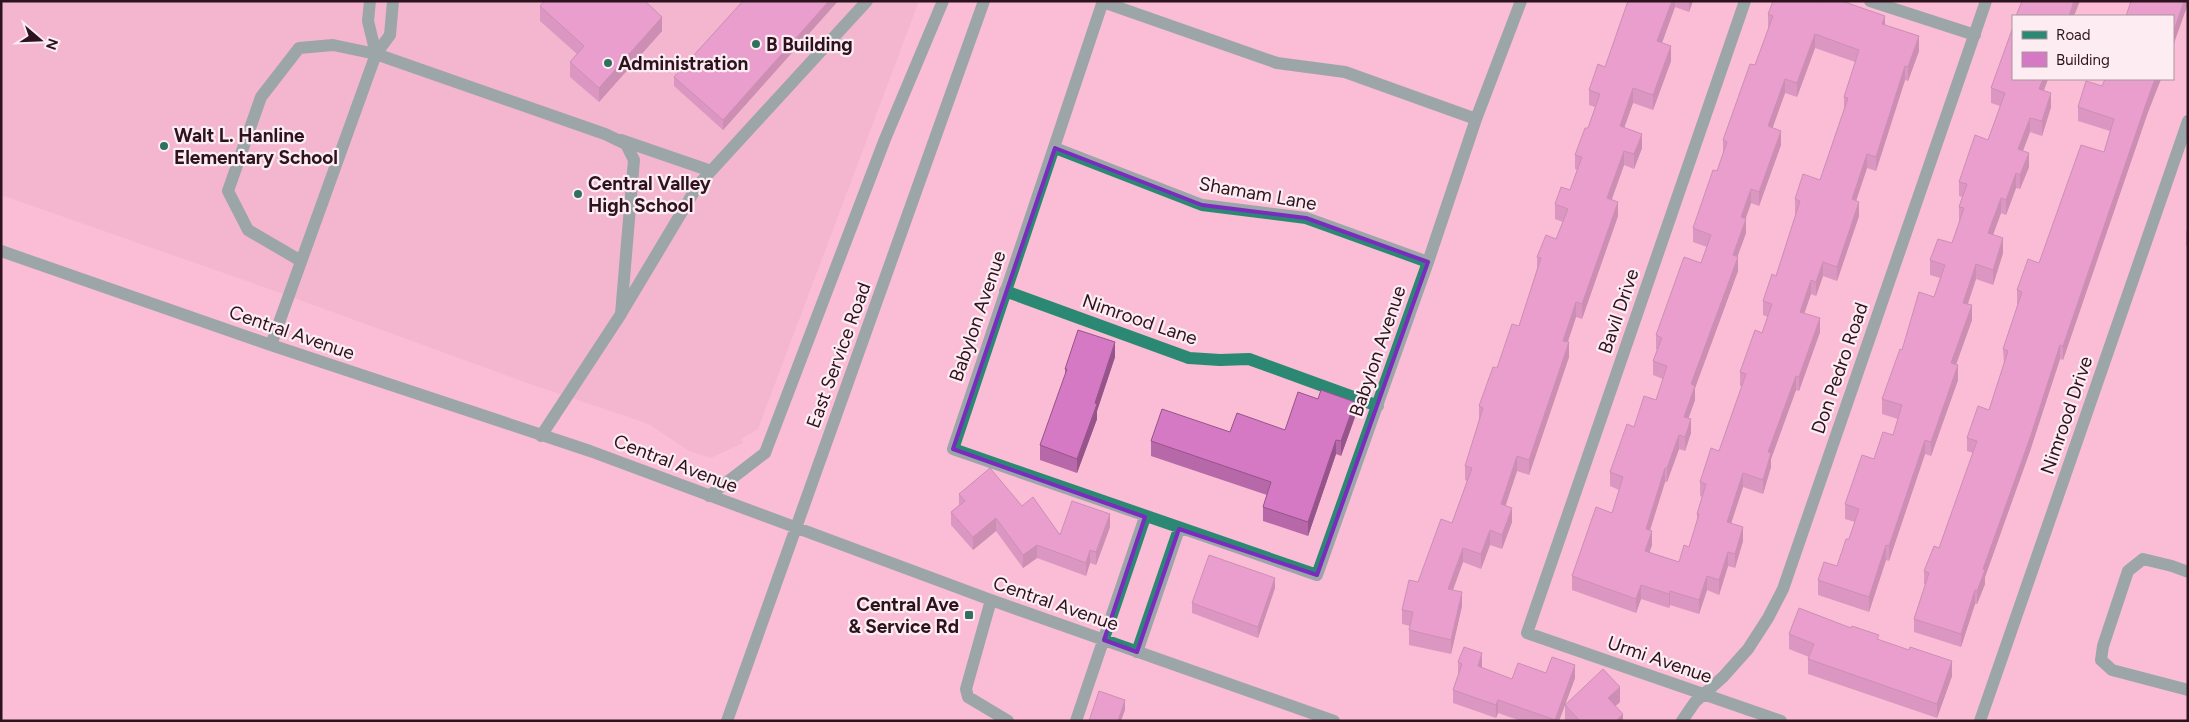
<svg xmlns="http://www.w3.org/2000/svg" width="2189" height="722" viewBox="0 0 2189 722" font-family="Figtree,sans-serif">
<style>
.built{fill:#eeadc6}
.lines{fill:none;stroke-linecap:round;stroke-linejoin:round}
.minor{stroke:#2b8973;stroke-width:12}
.wall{fill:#b768a9;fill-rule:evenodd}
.shaded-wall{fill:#95558a}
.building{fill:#d579c5;stroke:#95558a;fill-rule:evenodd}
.marked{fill:none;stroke:#7b2cbf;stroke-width:4;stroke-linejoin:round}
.poi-dot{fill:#2f705f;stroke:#fdedf3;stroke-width:2}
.labels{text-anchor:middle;stroke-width:4.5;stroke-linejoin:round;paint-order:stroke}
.poi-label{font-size:19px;font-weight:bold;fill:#2d131e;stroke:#fdedf3;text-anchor:start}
.street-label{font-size:19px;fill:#2d131e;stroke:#fdedf3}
</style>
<rect width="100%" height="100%" fill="#fabdd5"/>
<path class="built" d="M1,1H919L758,429L741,439L743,443L711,458L689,451L650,425L640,421L527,383L275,291L1,195Z"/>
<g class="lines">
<path class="minor" d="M1103,1L953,449L1317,575L1428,262L1476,119L1521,1
M1745,1L1527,633L1781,721
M1870,1L1975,35
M1103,2L1277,63L1345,72L1476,119
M376,54L390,35L393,1
M621,140L711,171L867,1
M1055,148L1202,205L1306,218L1428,262
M1,251L271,345L590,451L991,600L1334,721
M301,261L248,230L228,191L261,97L299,48L333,45L376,54L605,134L626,144L634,160L621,314L541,436
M1005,291L1189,358L1220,360L1249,359L1378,406
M622,312L698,185L711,171
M271,345L376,54L368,21L370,1
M709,496L765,453L885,139L943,1
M2188,572L2172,566L2143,559L2128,571L2103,646L2101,660L2112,670L2188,690
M991,600L966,689L968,697L1008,721
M1137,652L1179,529
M727,721L984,1
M1076,721L1145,517
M1682,721L1695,702L1723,677L1748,649L1768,618L1783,589L1986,1
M1980,721L2188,121"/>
</g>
<path class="wall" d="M743,1H838L723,130L674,86V77Z
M1628,1H1693L1689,12L1675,7L1662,43L1671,61L1653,110L1633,103L1624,127L1642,148L1634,169L1624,165L1612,199L1618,216L1582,319L1576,317L1568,342L1569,357L1529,475L1517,471L1506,505L1512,522L1502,549L1490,545L1481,569L1463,562L1453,590L1462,606L1451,654L1409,645V630L1410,626L1402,624V610L1452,523L1467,481L1465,480V466L1479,421V406L1497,368L1519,326L1537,269V257L1556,239L1563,222L1555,219V204L1570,190L1577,170L1575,169V155L1588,128L1595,107L1589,105V90L1605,67Z
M540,6L662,31L599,102L570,77V62L577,54L540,21Z
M1768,14L1885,25L1919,51L1908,81L1905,80L1876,171L1867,168L1856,201L1859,216L1837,281L1823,276L1816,296L1811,294L1804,313L1820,332L1799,391L1796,390L1771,459V467L1763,494L1743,487L1731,523L1743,541L1735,568L1728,566L1719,595L1707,590L1699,614L1670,605L1669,608L1641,599L1636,613L1572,590V576L1612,513L1619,490L1610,486V472L1634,427L1656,400L1663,379L1653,375V361L1657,350L1656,349V335L1701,263L1707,247L1693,242V228L1717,171L1723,154V140L1755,65L1769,28H1768ZM1815,48L1855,62L1844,97V110L1820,180L1795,199V213L1796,214L1776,276L1763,301V315L1768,317L1762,333L1740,372V386H1742L1719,451L1700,482V496L1702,497L1697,514V521L1689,547L1679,562L1649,552L1652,545L1650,530L1665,482H1667L1679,449L1685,451L1691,433L1688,418L1695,400V388L1738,271L1737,257L1746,233V218L1751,203L1759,206L1781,145L1772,128L1785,93L1797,97Z
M2013,79H2048L2044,90L2051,107L2042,136L2030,132L2023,151L2029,167L2020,189L2016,188L2006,215L2001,213L1993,235L2003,253L1993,285L1976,279L1968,304L1972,320L1956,365L1958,380L1931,456L1925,454L1889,561L1886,560L1869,612L1818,595V580L1837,566L1849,539L1855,522L1845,519V504L1874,459L1893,435L1898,419L1882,414V399L1902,350L1934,297L1940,278L1930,275V260L1952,243L1960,221H1959V207L1962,197L1959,196V182L1988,140L2000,106L1991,103V88Z
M2105,79H2161L2148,112L2063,360L2060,359L2030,451L1985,577V584L1977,604H1975L1961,647L1914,632V619L1926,584H1924V571L1939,548L1973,453L1967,451V438L1989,410L2004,363L2003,349L2018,304H2017V290L2039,263L2104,152L2110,131L2078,121V107L2102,86Z
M2188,226V247L2186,246V232Z
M1115,357L1097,411V419L1077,473L1040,460V445L1065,376V369Z
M1355,417L1341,456L1336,454L1308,536L1263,521V507L1267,495L1151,456V441L1230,432L1285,430Z
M959,494L1022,506L1060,535L1110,527L1096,565L1090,563L1086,576L1037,558L1023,568L996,531L973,550L951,525V512L959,505Z
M1275,588L1258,638L1192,613V603Z
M1789,634L1879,640L1952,676L1937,718L1808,674V659L1809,657L1789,649Z
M1458,662L1482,666L1481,668L1512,679L1546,673L1575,678L1559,721H1521L1498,713L1496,718L1453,703V690L1458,675Z
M1620,702L1615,706L1623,721H1566L1565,720V705Z"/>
<path class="shaded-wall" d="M829,1H838L723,130V120Z
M1672,1H1675V7L1657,56V41Z
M1689,1H1693L1689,12Z
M2074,1H2080L2074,16H2069Z
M2184,1H2188V4L2173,46V33Z
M1885,16V30L1882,24Z
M662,17V31L599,102V88Z
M1815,34V48L1797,97V83Z
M1919,36V51L1908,81V67Z
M1671,46V61L1653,110V95Z
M1905,66V80L1876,171V157Z
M1785,79V93L1768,141V126Z
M2043,79H2048L2039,103V89Z
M2155,79H2161L2148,112L2063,360V346L2148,98Z
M1633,88V103L1620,140V126Z
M2051,93V107L2042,136V121Z
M2030,118V132L2018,163V149Z
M1781,131V145L1759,206V192Z
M1642,134V148L1634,169V154Z
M1624,151V165L1607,212V198Z
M2029,153V167L2020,189V175Z
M1867,154V168L1852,213V199Z
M2016,173V188L2006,215V200Z
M1751,189V203L1741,231V217Z
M2001,198V213L1988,248V233Z
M1618,202V216L1582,319V304Z
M1859,202V216L1837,281V267Z
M1746,219V233L1733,269V255Z
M2003,238V253L1993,285V270Z
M1738,257V271L1695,388V400L1684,431V417L1691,384Z
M1823,262V276L1816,296V282Z
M1976,264V279L1963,317V303Z
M1811,280V294L1800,326V312Z
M1576,302V317L1563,355V341Z
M1972,305V320L1951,378V363Z
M1820,318V332L1799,391V377Z
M1115,342V357L1097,411V419L1077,473V459Z
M1569,342V357L1529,475V460Z
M2060,345V359L2030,451L1985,577V584L1977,604V591L1983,569Z
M1958,365V380L1931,456V442Z
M1796,376V390L1771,459V467L1763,494V480L1768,452Z
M1355,402V417L1341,456V441Z
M1691,419V433L1685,451V437Z
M1679,435V449L1667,482V468Z
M1336,440V454L1308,536V522Z
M1925,440V454L1889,561V546Z
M1517,456V471L1501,518V504Z
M1665,468V482L1646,543V529Z
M1743,473V487L1727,536V522Z
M1512,508V522L1502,549V535Z
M1110,514V527L1096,565V552Z
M996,518V531L973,550V537Z
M1743,527V541L1735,568V554Z
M1490,530V545L1481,569V554Z
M1652,531V545L1645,565V551Z
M1037,545V558L1023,568V555Z
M1886,545V560L1869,612V597Z
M1463,548V562L1448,603V589Z
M1090,550V563L1086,576V563Z
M1728,552V566L1719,595V580Z
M1707,576V590L1699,614V600Z
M1275,578V588L1258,638V627Z
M1641,585V599L1636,613V599Z
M1975,590V604L1961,647V634Z
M1670,591V605L1669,608V594Z
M1462,592V606L1451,654V640Z
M1482,653V666L1478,679V666Z
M1952,661V676L1937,718V704Z
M1575,665V678L1559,721H1555Z
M1620,687V702L1608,713V698Z
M1125,700V710L1121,721H1118Z
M1498,700V713L1496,718V705Z
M1623,714V721H1616Z"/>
<path class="building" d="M544,1H645L662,17L599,88L570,62L584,46L540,6Z
M743,1H829L723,120L674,77Z
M1628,1H1672L1657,41L1671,46L1653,95L1633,88L1620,126L1642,134L1634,154L1624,151L1607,198L1618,202L1582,304L1576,302L1563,341L1569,342L1529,460L1517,456L1501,504L1512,508L1502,535L1490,530L1481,554L1463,548L1448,589L1462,592L1451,640L1409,630L1413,612L1402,610L1409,580L1418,582L1441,519L1452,523L1472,468L1465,466L1483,408L1479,406L1493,367L1497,368L1512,324L1519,326L1541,258L1537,257L1546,235L1556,239L1568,209L1555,204L1561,187L1570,190L1582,157L1575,155L1585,128H1588L1600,94L1589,90L1598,64L1605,67Z
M1773,1H1818L1822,2V1H1842L1885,16L1882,24L1919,36L1908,67L1905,66L1876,157L1867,154L1852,199L1859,202L1837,267L1823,262L1816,282L1811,280L1800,312L1820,318L1799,377L1796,376L1768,452L1771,453L1763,480L1743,473L1727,522L1743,527L1735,554L1728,552L1719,580L1707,576L1699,600L1670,591L1669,594L1641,585L1636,599L1572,576L1596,507L1612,513L1623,477L1610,472L1627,424L1634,427L1644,396L1656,400L1667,366L1653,361L1662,338L1656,335L1684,257L1701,263L1711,235L1693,228L1713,170L1717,171L1727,142L1723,140L1750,64L1755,65L1773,16L1768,14ZM1815,34L1859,50L1844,97L1848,98L1820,180L1803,174L1795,199L1800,201L1776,276L1772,274L1763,301L1772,304L1762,333L1755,330L1740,372L1746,374L1719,451L1711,448L1700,482L1706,484L1697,514H1699L1689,547L1684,545L1679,562L1645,551L1652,531L1646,529L1665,468H1667L1679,435L1685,437L1691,419L1684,417L1695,386L1691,384L1738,257L1733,255L1746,219L1741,217L1751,189L1759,192L1781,131L1768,126L1785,79L1797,83Z
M2022,1H2074L2069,16H2016Z
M2131,1H2184L2173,33V16H2126Z
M2013,27V79H2043L2039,89L2051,93L2042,121L2030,118L2018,149L2029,153L2020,175L2016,173L2006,200L2001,198L1988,233L2003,238L1993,270L1976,264L1963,303L1972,305L1951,363L1958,365L1931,442L1925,440L1889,546L1886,545L1869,597L1818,580L1824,562L1837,566L1846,539H1849L1859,509L1845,504L1862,455L1874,459L1883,432L1893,435L1902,405L1882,399L1900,349L1902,350L1919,292L1934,297L1945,265L1930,260L1938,239L1952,243L1964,208L1959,207L1967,184L1959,182L1975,135L1988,140L1997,115L2005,93L1991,88Z
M2105,79H2155L2148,98L2063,346L2060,345L2030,438L1983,569L1985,570L1977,591L1975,590L1961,634L1914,619L1929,573L1924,571L1934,546L1939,548L1977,441L1967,438L1978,406L1989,410L2008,351L2003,349L2022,292L2017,290L2028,259L2039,263L2081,145L2104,152L2114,119L2078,107L2086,81L2102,86Z
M1078,330L1115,342L1095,403L1097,404L1077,459L1040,445L1067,369H1065Z
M1321,390L1355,402L1341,441L1336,440L1308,522L1263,507L1271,482L1151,441L1162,409L1230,432L1237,413L1285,430L1298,392L1318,399Z
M990,468L1022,506L1033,497L1060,535L1072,501L1110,514L1096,552L1090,550L1086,563L1037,545L1023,555L996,518L973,537L951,512L965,501L959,494Z
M1209,555L1275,578L1258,627L1192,603Z
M1799,608L1851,628L1852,626L1879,635L1877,639L1909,650L1910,647L1952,661L1937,704L1808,659L1814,644L1789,634Z
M1464,647L1482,653L1478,666L1512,679L1518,663L1546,673L1552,657L1575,665L1555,720L1498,700L1496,705L1453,690L1462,664L1458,662Z
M1603,669L1620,687L1608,698L1623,714L1616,721H1580L1565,705Z
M1099,691L1125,700L1118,721H1089Z"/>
<path d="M0 0H2189V722H0ZM1055,148L1202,205L1306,218L1428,262L1317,575L1179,529L1137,652L1104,640L1145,517L953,449Z" fill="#fabdd5" fill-opacity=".55" fill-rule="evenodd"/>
<path class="marked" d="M1055,148L1202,205L1306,218L1428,262L1317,575L1179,529L1137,652L1104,640L1145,517L953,449Z"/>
<g class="poi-dot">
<circle cx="756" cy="44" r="5"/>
<circle cx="608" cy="63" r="5"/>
<circle cx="164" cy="146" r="5"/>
<circle cx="578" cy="194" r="5"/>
<rect x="964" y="610" width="10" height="10" rx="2.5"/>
</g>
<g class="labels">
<g class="poi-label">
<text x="766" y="51">B Building</text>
<text x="618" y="70">Administration</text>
<text x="174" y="142">Walt L. Hanline<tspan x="174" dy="22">Elementary School</tspan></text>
<text x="588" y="190">Central Valley<tspan x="588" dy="22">High School</tspan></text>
<text x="959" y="611" text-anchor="end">Central Ave<tspan x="959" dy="22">&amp; Service Rd</tspan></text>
</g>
<g class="street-label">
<text transform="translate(1258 193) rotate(10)" y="7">Shamam Lane</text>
<text transform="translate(1618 311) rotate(-71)" y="7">Bavil Drive</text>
<text transform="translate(977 316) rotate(-71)" y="7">Babylon Avenue</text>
<text transform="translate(1140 319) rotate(19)" y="7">Nimrood Lane</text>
<text transform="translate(292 332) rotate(19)" y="7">Central Avenue</text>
<text transform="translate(1377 351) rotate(-71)" y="7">Babylon Avenue</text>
<text transform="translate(838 355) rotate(-70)" y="7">East Service Road</text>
<text transform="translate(1839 368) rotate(-71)" y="7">Don Pedro Road</text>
<text transform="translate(2066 415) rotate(-71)" y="7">Nimrood Drive</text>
<text transform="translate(676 463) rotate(21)" y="7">Central Avenue</text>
<text transform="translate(1056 603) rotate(19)" y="7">Central Avenue</text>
<text transform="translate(1660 659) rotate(19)" y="7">Urmi Avenue</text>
</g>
</g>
<rect width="2189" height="722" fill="none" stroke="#2d131e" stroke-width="5"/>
<rect x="2012" y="15" width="162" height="65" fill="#fdedf3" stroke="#aa969e"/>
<rect x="2022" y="31" width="25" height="8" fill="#2b8973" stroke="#aa969e"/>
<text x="2056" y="40" font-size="15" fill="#2d131e">Road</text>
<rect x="2022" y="52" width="25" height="15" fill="#d579c5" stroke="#aa969e"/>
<text x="2056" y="65" font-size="15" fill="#2d131e">Building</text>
<g transform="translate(40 40) rotate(109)" stroke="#fdedf3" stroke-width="4" paint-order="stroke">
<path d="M0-4L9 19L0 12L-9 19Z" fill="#2d131e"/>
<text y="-8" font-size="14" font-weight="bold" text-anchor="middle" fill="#2d131e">N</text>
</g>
</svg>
